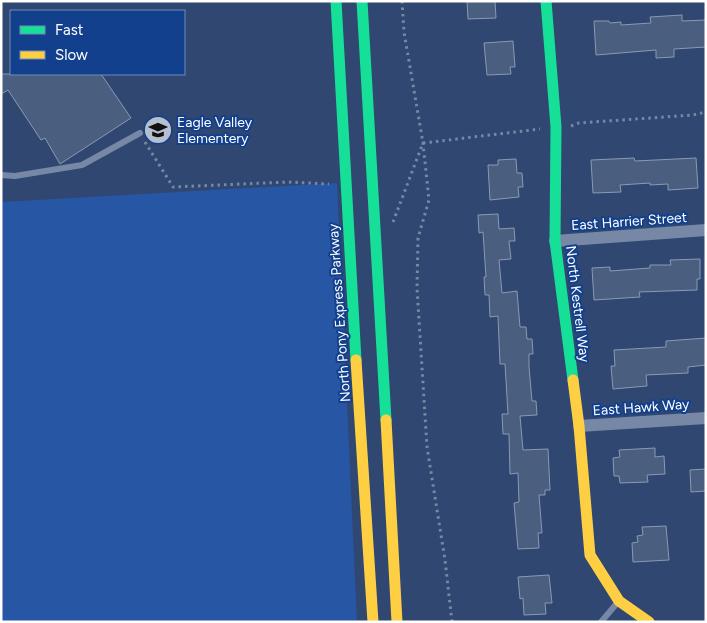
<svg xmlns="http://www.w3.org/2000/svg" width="707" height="623" viewBox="0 0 707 623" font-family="Figtree,sans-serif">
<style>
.green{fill:#2656a4}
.building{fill:#4a5e7f;stroke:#8b9ab3}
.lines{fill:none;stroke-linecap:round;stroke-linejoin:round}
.path{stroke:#7688a5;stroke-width:3;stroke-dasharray:2.5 4;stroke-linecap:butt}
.lane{stroke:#7688a5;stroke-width:6}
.street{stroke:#7688a5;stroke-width:12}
.fast{stroke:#16e098;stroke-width:11}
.slow{stroke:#ffcf43;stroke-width:11}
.labels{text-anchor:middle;stroke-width:4;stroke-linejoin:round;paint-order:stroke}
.poi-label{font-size:14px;fill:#fff;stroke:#13408d;text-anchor:start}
.street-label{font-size:14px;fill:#fff;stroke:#13408d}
</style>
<rect width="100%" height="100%" fill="#2f4771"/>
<path class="green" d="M337,183L357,622H1V202Z"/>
<path class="building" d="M467,1H495L496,18L468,19Z
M682,15V21L706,20V47L674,49V57L656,58V50L596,55L594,21H609L610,23L621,22V25L651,23L650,17Z
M513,41L515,67H510L511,74L487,75L484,43Z
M1,74H101L131,118L60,164L45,138L41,140L8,90L1,94Z
M634,158L635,161L696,158L698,188L668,190V184L650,185V183L620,185L621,192L593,193L591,160Z
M516,159L517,173H522L523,187H518L519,197L490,200L488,165H498V160Z
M498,214L499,229L514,228L515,241H509L511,259L499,260L502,293L517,291L520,327H526L527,339H532L533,354H529V367L532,401H536L537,415L520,416L523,450L548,449L550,490H545V495H539L542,533H538L539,548L518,549L514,503L519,502L518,473L510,474L509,434H503L502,414H508L505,364H500L498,316L490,317L489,295H485L484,277H486L483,232L479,233L478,215Z
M700,259V279H697V290L639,292L640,297L594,300L592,268L610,267V271L650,268V265H671L670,260Z
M706,338V365L688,367V373L646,375L647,386L613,389L611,366H615L614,350L666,347V341Z
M655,448V457L664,456L665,474L647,475L648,482L620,483L619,476H614L613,458L620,457L619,450Z
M706,469V491L691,492L690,470Z
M666,526L669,560L633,562L632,543L638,542L637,536L643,535L642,527Z
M549,575L552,603H545L546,614L524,615L523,598L520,599L518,577Z"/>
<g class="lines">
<path class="path" d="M402,1L404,32L423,143L429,200L418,238L417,288L427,447L445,560L452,622
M571,126L579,123L693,115L706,112
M145,142L173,187L288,182L329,184
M393,222L423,143L540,129"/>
<path class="lane" d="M1,175L15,176L82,165L140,133
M601,622L618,602"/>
<path class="street" d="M555,241L706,230
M579,426L706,418"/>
<path class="fast" d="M336,1L356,360
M362,1L386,420
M546,1L556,127L555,241L573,380"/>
<path class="slow" d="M356,360L373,622
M573,380L579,426L590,555L619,601L649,622
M386,420L397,622"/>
</g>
<defs>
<symbol id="school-disc" viewBox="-11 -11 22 22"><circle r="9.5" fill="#b6bfcd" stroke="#13408d"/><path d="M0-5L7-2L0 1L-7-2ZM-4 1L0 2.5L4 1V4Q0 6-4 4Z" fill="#111"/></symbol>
</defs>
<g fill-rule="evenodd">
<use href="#school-disc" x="142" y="114" width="32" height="32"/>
</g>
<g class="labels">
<g class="poi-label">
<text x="177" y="127">Eagle Valley<tspan x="177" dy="16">Elementery</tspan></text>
</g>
<g class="street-label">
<text transform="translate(629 221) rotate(-4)" y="5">East Harrier Street</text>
<text transform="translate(578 304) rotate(83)" y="5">North Kestrell Way</text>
<text transform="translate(339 313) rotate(-94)" y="5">North Pony Express Parkway</text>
<text transform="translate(641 407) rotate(-4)" y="5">East Hawk Way</text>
</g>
</g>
<rect width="707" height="623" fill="none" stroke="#ffffff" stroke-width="5"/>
<rect x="10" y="10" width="175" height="65" fill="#13408d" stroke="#718cbb"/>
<rect x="20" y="26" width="25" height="8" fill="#16e098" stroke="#718cbb"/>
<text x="55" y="35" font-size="15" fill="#ffffff">Fast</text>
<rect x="20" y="51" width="25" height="8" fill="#ffcf43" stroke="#718cbb"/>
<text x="55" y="60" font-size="15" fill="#ffffff">Slow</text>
</svg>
